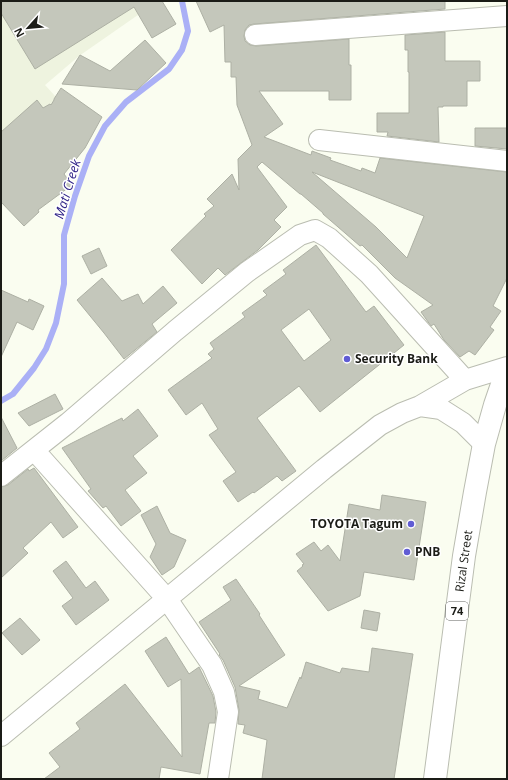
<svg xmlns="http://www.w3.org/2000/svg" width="508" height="780" viewBox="0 0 508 780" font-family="'Open Sans',sans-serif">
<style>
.built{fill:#eef3df}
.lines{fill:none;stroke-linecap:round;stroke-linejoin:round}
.stream{stroke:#aab0f6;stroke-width:6}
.building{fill:#c4c7bb;stroke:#adb0a4;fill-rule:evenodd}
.street-casing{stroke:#babdb1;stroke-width:22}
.primary-casing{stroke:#babdb1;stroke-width:24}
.street{stroke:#fff;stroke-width:20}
.primary{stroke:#fff;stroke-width:22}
.poi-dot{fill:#605cd4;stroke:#fff;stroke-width:1.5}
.labels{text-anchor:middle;stroke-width:3;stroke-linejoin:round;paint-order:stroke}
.shield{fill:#fff;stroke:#5f605d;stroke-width:1}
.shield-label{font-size:11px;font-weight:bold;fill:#1b1c17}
.poi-label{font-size:12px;font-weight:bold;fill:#1b1c17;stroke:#fff;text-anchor:start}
.street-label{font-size:12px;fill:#1b1c17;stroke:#fff}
.water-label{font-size:13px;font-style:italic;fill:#312588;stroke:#fff}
</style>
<rect width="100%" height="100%" fill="#fafdf0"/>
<path class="built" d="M1,1H158L79,56L45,85L75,118L1,184Z"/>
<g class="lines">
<path class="stream" d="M1,401L13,394L34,368L46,349L56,323L64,284V235L75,196L89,156L105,126L126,102L169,69L182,50L188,31L182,1"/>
</g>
<path class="building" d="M1,1H162L176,24L152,38L134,7L35,69L1,13Z
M196,1H445V9L254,24L249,25L245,30L244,36L245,41L250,45L256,46L349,39V65H351V100H329V91H259L283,124L264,137L311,155L312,151L331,158L330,160L361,171L362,168L375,173L380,158L507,172V278L493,306L501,311L490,327L494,330L475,355L469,351L460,357L444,340L434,324L431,326L421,312L433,305L395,278L362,245L360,246L323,214V213L301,194H300L262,162L257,167L287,207L274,220L281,227L258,250L225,275L218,268L202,284L171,250L206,216L204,214L214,206L207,199L232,174L239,190L238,159L252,145L237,105L236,77H231V62H225L224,25L210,32ZM312,172L424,216L407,258L376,227Z
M445,32V61H480V81H467V106H443V107H438L439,142L387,136L388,132H377V113H409V72H408V50H405V35Z
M145,40L166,63L137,90L62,84L80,55L110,71Z
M61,88L102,117L85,148L64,174L72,185L38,210L39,212L24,226L1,202V132L37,100L43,108L50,104L51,105L54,100V99Z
M475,128H507V149L475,146Z
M316,245L366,312L374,306L404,345L320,412L299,386L257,418L296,471L282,481L277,476L254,493L253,492L238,502L223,481L236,472L209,435L218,429L202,403L186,415L168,390L212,358L208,354L214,349L210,343L245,317L242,313L267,295L263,291L286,274L283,270ZM309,309L331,340L304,361L281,330Z
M99,248L107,266L91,274L82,256Z
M102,278L122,301L138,294L143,304L163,286L177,303L152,324L157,332L124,359L104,333L77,300Z
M1,290L28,302L29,299L44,306L33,330L17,322L1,357Z
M55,394L63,409L29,426L18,413Z
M138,409L158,436L133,456L147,473L125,490L141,511L121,526L106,506L103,508L88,491L91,489L62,448L122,418L123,421Z
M1,417L17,448L1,461Z
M34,468L78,527L63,538L51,522L23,548L28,553L1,578V487L8,485L28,469L29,471Z
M382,495L426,502L414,580L364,572L360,596L328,611L297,571L303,566L302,565L304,564L296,554L314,542L321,551L328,545L340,561L349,504L380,510Z
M157,506L170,533L186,540L174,567L162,575L150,557L156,544L141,515Z
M66,561L86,588L95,581L109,600L76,625L62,606L73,598L53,571Z
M236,579L260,614L259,615L285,655L239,686L260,691L258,699L287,708L300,677L301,679L306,662L340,673L342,668L369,672L372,648L413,654L394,779H262L267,740L243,733L245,725L238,724L239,710L235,687L223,660L219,655L220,654L199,622L231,600L223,587Z
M364,610L380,613L377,631L361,628Z
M20,618L40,640L22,655L2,633Z
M166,637L189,674L199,667L213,696L216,712L215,723H209L200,774L161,767L159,779H44L60,767L49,753L80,729L76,723L125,684L182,757L181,679L168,687L145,651Z"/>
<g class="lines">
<defs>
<path id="street" d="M255,35L507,16
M319,140L507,161
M420,406L441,409L463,423L484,444
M34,450L167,599L212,665L224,692L228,712L218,779
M1,476L68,423L175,331L247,272L300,235L315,230L329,238L369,274L465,380
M1,736L324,469L380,425L402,413L420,406L465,380L507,367"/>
<path id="primary" d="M435,779L464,556L475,492L484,444L495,405L507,370"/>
</defs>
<use href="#street" class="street-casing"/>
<use href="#primary" class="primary-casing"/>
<use href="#street" class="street"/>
<use href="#primary" class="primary"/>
</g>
<g class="poi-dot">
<circle cx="347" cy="359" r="4"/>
<circle cx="411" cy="524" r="4"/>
<circle cx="407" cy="552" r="4"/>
</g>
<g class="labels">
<rect class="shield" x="446" y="602" width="22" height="18" rx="3"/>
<g class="shield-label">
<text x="457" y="615">74</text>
</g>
<g class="poi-label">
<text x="355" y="363">Security Bank</text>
<text x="403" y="528" text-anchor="end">TOYOTA Tagum</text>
<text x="415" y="556">PNB</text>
</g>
<g class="street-label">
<text transform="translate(464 561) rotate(-82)" y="4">Rizal Street</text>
</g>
<g class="water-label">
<text transform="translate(67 189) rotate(-73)" y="5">Mati Creek</text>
</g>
</g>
<rect width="508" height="780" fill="none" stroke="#1b1c17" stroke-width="4"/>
<g transform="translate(28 28) rotate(243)" stroke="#ffffff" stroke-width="3" paint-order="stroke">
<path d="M0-3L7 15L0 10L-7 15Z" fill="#1b1c17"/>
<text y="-6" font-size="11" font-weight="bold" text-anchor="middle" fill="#1b1c17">N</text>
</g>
</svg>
